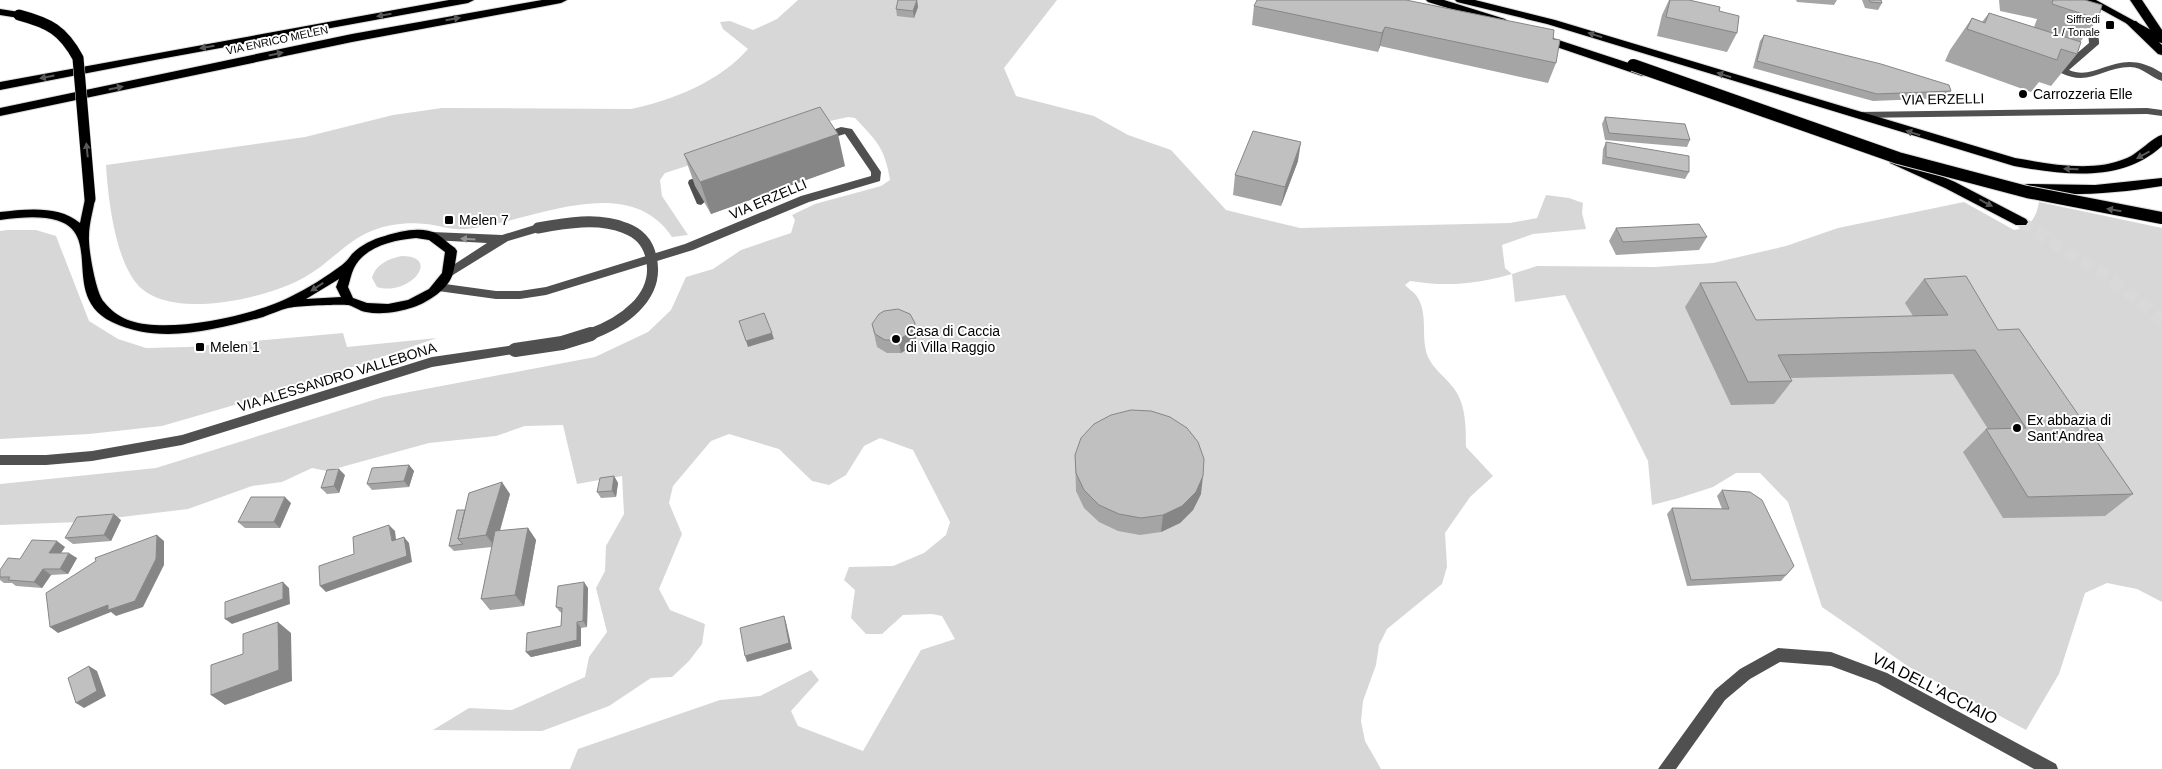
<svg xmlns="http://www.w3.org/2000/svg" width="2162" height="769" viewBox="0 0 2162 769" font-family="Arial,sans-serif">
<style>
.green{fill:#d7d7d7}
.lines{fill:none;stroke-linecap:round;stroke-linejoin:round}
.highway-tunnel{stroke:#d9d9d9;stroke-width:12;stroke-dasharray:12 6;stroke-linecap:butt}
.major-casing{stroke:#dbdbdb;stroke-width:2}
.highway-casing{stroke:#dbdbdb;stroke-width:2}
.minor{fill:#505050;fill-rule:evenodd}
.major{fill:#000;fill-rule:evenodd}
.highway{fill:#000;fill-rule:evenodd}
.major-bridge-casing{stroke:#dbdbdb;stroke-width:12;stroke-linecap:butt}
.highway-bridge-casing{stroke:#dbdbdb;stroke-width:14;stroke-linecap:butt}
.minor-bridge-far1{stroke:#505050;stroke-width:11}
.minor-bridge{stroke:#505050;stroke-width:14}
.major-bridge{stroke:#000;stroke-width:11}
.highway-bridge{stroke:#000;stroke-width:12}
.wall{fill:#a5a5a5}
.shaded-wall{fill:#868686}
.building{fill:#c0c0c0;stroke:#868686}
.oneway{fill:#595959}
.oneway2{fill:#969696}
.poi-dot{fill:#000;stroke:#fff;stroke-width:2}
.labels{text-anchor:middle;stroke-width:4;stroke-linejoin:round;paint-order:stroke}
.far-poi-label{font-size:11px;fill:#000;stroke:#fff;text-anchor:end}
.far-street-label{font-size:11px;fill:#000;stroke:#fff}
.poi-label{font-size:14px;fill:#000;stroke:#fff;text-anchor:start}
.street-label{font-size:14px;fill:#000;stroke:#fff}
.near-street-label{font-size:16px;fill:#000;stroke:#fff}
</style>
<rect width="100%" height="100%" fill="#fff"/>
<path class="green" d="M798,0H1057L1004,68L1016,96L1094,116L1128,135L1171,150L1226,210L1300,228L1510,223L1537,218L1546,195L1569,198L1583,203L1582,213L1586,229L1533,234L1502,245L1505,268L1512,274L1537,266L1655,267L1713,263L1786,246L1838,228L1964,202L2014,230C2031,227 2036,218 2039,202L2162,228V602L2137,589L2107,583L2085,593L2059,674L2026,730L1909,667L1822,607L1788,502L1760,473H1736L1713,487L1679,498L1652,505L1648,461L1565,295L1515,302L1512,274C1478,284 1446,287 1410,281L1405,285C1408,288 1413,292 1416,295C1430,314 1419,339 1429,359C1434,369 1444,376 1451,385C1466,401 1466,426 1466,447L1493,476L1470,497L1445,533L1447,567L1442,584L1387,629L1379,645L1376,665L1363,701L1361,721L1365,741L1381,769H570L578,749L720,700L760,696L811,670L819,680L791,711L798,726L863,751L921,650L955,639L942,616L932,614L903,615L882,634H866L851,618L855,590L844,580L849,567L893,566L924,553L946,535L950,522L913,450L880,438L864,446L846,475L829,485L812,481L779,449L729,434L711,441L673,486L669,503L682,534L659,589L670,610L705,624L702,644L689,661L672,677L651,678L609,706L542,731L433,730L469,708L512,710L585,677L589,657L607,632L596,588L605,571L606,546L624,514L622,476L577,484L563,425L525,426L496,436L429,443L327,471L312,468L282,482L252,486L188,509L80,522L0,525V484L156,468L383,397L595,357L648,332L671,310L686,277L713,269L741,250L791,233L795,220L792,215L815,204L881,186L890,180C885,148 876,140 855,118L848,117L821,123L665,173L660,180L662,196L688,235L672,237C626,168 527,225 463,229C451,230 438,225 426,224C409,222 389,224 374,230C347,240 330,263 305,277C269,298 169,322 137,284C115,258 108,198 106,165L305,137L393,115L442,108L631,109C673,100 719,82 748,49L723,29L720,22L730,21L753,30L777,19Z
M7,230H36L56,236L89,321L118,339L146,348L188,347L343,333L347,347L437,338L279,392L162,426L89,434L0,439V231Z
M402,256C442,256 410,297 377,287L372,278C376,264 388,259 402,256Z"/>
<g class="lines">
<path class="highway-tunnel" d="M2021,222L2115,282L2162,320"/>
<defs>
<path id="major" d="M2084,0H2096L2162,36V43Z
M0,9L19,12L24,15L19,18L0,15Z
M90,195L95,199C93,211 89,224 89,236C88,248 96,294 104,302C111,311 121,318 131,321C170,334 255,315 290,297C308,288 326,277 342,265C346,262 349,258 352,254C361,245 373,239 385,236C400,231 423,226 437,234C443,238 449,244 455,248L457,251C456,258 455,266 453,273C449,289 428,302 414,307C399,312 381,315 366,312C359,311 354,306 348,305C339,304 296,306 288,308C280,310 271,314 263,317C214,330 159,345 112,322C46,290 133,201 0,220V212C26,209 59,205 80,223L85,199ZM416,238L429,240L445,252L442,273L429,289L408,300L388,304L367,303L353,298L348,287C350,281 351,274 354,268C365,246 394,240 416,238ZM339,279L336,287L341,297L306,299Z"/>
<path id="highway" d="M449,0H474L468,3L160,59L0,90V82Z
M542,0H567L561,3L352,42L0,116V108L352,34Z
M1426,0H1444L1505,19L1507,21L1501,24L1497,23L1428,2Z
M1455,0H1475L1555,20L2015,158C2050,164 2093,173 2127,158C2139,153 2153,137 2162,135V146C2122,183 2064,175 2014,166L1547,24L1457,2Z
M2130,0H2142L2162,30V43L2159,42L2162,45V55L2158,54L2126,23L2128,21H2136L2157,40Z
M1540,34L1650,70L1652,73L1650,76H1642L1536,40L1534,38Z
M1895,156L1955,182L2026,219L2028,222L2026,225H2016L1945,188L1890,163L1889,160L1890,157Z
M2162,178V186C2126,192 2090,195 2053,194C2043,193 2032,194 2022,191L2020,188L2022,185L2027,184L2095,185Z"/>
</defs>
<use href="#major" class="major-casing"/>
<use href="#highway" class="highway-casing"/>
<path class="minor" d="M2078,15C2090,19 2100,31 2099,44L2069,70C2098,83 2118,44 2162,73V81C2151,78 2143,67 2130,67C2103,67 2089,87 2061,73V67L2089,43L2088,32L2073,18Z
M2147,108L2162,110V116L2147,114L1857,118L1852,115L1857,112Z
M841,127L852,129L881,172L880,181L809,202L693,250L546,295L520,299H496L438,291L432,287L438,283L496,291H520L546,287L685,244L801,196L871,176V172L845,134L820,141L815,138L816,136Z
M709,173L713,174L714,177L713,180L699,185L706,201L701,205L697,204L688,183L689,180Z
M538,224L542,225L544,228L542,231L508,241L448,278L444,277L442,274L444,271L487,243L432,240L426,236L432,232L502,235Z
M515,345L519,347L521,350L519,353L432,367L182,445L92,461L46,465H0V455H46L92,451L182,435L432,357Z
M1778,648L1831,652L1887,673L2056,764L2058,769H2034L1877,683L1831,666L1780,662L1750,679L1725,700L1676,769H1658L1715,690L1740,669Z"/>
<use href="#major" class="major"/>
<use href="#highway" class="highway"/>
<defs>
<path id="major-bridge" d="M19,15C49,23 63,30 78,58L90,199"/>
<path id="highway-bridge" d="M1633,65L1898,158L2027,192L2162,218"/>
</defs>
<use href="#major-bridge" class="major-bridge-casing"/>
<use href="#highway-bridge" class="highway-bridge-casing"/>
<path class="minor-bridge-far1" d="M538,228C565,223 598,217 625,228C639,233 648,243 651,257C661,298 620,324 588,335"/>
<path class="minor-bridge" d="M515,350L562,343L591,334"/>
<use href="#major-bridge" class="major-bridge"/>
<use href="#highway-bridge" class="highway-bridge"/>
</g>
<path class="wall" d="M917,0L918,7L914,18L897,16L896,9Z
M1669,0H1689L1719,11L1737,33L1727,52L1657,36L1662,15Z
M1796,0H1837L1834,5L1797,2Z
M1862,0H1881L1882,3L1878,10L1865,8Z
M1999,0H2085L2098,19L2080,42L2077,54L2051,86L2039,82L2031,92L1945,61L1950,50L1972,18L1982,22L1989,13L2034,27L2037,19L2000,11Z
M1254,6L1553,39L1556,63L1548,83L1380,46L1378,52L1252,25Z
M1764,35L1951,91L1946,98L1873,101L1753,68L1760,41Z
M1605,117L1690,140L1687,147L1605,140L1602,124Z
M1606,142L1689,172L1685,179L1602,164L1603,149Z
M684,154L845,166L711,214L695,186Z
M1298,161L1281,206L1233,195L1235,175Z
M1616,228L1707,237L1699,250L1616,255L1609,241Z
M1924,279L1998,330L2133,494L2105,516L2003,518L1963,452L1986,429H1988L1953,374L1790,378L1792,381L1774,404L1731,405L1685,307L1700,283L1756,320L1913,316L1905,303Z
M872,324L917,336L912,346L901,353H887L877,347Z
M1075,455L1201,494L1193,510L1180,523L1161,532L1140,535L1118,531L1099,522L1084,508L1076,491Z
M409,465L414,471L409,487L372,490L367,484Z
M345,475L339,493L327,494L321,488Z
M614,476L618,483L616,497L601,498L597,492Z
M1722,490L1794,566L1781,581L1687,586L1667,514L1672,508L1722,509L1717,496Z
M510,494L500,531L528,528L536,540L524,606L490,610L481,599L492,547L454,551L449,546Z
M291,503L280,528H245L238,522Z
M121,520L111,541L73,544L65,538Z
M65,547L61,553L77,558L68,574L51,575L42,588L16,586L12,583H4L0,580V577L20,559Z
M588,588L587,627L581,628V646L531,657L526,652L561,626L562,613L560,612L556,607Z"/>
<path class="shaded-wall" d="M917,0L918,7L914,18L913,11Z
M1385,27L1380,46L1378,52L1382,33Z
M838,134L845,166L711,214L700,182Z
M1301,142L1298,161L1281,206L1285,187Z
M915,323L917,336L912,346L901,353L898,340Z
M772,333L774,339L748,347L746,341Z
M409,465L414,471L409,487L404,481Z
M339,469L345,475L339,493L334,486Z
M614,476L618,483L616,497L612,491Z
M1203,476L1201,494L1193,510L1180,523L1161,532L1163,515Z
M502,482L510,494L495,547L486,535Z
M285,497L291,503L280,528L274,522Z
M114,514L121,520L111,541L104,535Z
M389,525L395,531L397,547L392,541Z
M528,528L536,540L524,606L515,595Z
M157,535L164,541V565L143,607L116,616L111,612L58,633L50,627Z
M404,537L409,543L412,562L326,592L320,586Z
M57,541L65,547L57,559L49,553Z
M69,553L77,558L68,574L60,569Z
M43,569L51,575L42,588L34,582Z
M283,582L289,588L290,604L232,624L225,619Z
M584,582L588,588L587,627L583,621Z
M784,616L786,622L792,649L747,662L745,656Z
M278,622L291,633L292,681L225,705L211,695Z
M577,622L581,628V646L531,657L526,652Z
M89,666L97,671L106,696L84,708L76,703Z"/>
<path class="building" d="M898,0H917L913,11L896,9Z
M1257,0H1406L1554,30L1553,39L1560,40L1556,63L1385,27L1382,33L1254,6Z
M1670,0H1689L1720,7L1719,11L1739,16L1737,33L1666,17Z
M1869,0H1881L1882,3L1870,2Z
M2053,0H2085L2102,5L2098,19L2052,4Z
M1989,13L2081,42L2077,54L2061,49L2057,60L1967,29L1972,18L1985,23Z
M1764,35L1881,64L1949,85L1951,91L1877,94L1757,61Z
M820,107L838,134L700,182L684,154Z
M1605,117L1685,124L1690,140L1609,133Z
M1253,131L1301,142L1285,187L1235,175Z
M1606,142L1689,156V172L1606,157Z
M1699,224L1707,237L1623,242L1616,228Z
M1966,276L1998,330L2019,329L2133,494L2028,497L1986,429L2026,428L1975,350L1778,355L1792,381L1748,382L1700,283L1736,282L1756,320L1948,315L1924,279Z
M898,309L910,314L915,323L910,333L898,340H885L875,334L872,324L879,314L884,311Z
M764,313L772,333L746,341L739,321Z
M1131,410L1151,411L1170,417L1187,428L1198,442L1204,459L1203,476L1196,492L1182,506L1163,515L1141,518L1119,514L1099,505L1084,490L1076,473L1075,455L1081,438L1094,424L1111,415Z
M409,465L404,481L367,484L372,468Z
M339,469L334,486L321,488L327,470Z
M614,476L612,491L597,492L600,478Z
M502,482L486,535L458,539L469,493Z
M1722,490L1750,492L1762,500L1794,566L1786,575L1691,580L1672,508L1729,509Z
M251,497H285L274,522H238Z
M457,510H465L458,539L463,544L449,546Z
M114,514L104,535L65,538L77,517Z
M389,525L392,541L404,537L407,556L320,586L319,566L354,554L353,537Z
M528,528L515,595L481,599L495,531Z
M157,535L156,559L135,601L108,610V605L50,627L46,593L96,561L95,558Z
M32,540L57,541L49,553H69L60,569H43L34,582L8,580L10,577H0V570L8,558L20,559Z
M283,582V599L225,619V602Z
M584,582L583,621L577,622V640L526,652L527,633L561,626L562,608L556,607L558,586Z
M784,616L789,643L745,656L740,628Z
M278,622L279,670L211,695V665L243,654V634Z
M89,666L97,691L76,703L68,678Z"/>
<defs><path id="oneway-solid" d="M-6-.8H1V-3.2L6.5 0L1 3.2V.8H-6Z" transform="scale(1.25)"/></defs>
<g class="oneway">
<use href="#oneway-solid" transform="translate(384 15) rotate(170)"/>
<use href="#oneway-solid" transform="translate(453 19) rotate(-10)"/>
<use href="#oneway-solid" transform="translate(1595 35) rotate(-163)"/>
<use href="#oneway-solid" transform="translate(207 47) rotate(170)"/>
<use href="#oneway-solid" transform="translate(276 54) rotate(-12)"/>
<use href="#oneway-solid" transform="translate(1724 75) rotate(-163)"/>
<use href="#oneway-solid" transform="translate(47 77) rotate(169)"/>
<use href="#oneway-solid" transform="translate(116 88) rotate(-12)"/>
<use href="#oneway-solid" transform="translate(1913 133) rotate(-163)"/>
<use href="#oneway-solid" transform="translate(87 150) rotate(-96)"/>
<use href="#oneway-solid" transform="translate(2143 155) rotate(151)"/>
<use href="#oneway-solid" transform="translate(2071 169) rotate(-179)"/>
<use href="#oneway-solid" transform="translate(1986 203) rotate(28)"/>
<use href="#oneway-solid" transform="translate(2114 210) rotate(-170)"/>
<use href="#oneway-solid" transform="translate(317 287) rotate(147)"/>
</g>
<use class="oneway2" href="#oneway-solid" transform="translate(468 239) rotate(-177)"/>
<g class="poi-dot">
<rect x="2105" y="20" width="10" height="10" rx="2.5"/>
<circle cx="2023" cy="94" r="5"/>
<rect x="444" y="215" width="10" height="10" rx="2.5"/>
<circle cx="896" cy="339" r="5"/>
<rect x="195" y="342" width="10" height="10" rx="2.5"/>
<circle cx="2017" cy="428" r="5"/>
</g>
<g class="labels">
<g class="far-poi-label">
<text x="2100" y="23">Siffredi<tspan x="2100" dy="13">1 / Tonale</tspan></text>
</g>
<g class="far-street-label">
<text transform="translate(277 40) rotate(-12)" y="4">VIA ENRICO MELEN</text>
</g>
<g class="poi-label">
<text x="2033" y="99">Carrozzeria Elle</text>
<text x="459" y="225">Melen 7</text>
<text x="906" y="336">Casa di Caccia<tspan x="906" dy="16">di Villa Raggio</tspan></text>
<text x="210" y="352">Melen 1</text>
<text x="2027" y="425">Ex abbazia di<tspan x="2027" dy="16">Sant'Andrea</tspan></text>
</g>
<g class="street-label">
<text transform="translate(1943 99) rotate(-1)" y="5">VIA ERZELLI</text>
<text transform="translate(768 199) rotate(-23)" y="5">VIA ERZELLI</text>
<text transform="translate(337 377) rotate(-17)" y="5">VIA ALESSANDRO VALLEBONA</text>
</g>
<g class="near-street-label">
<text transform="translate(1935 688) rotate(27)" y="6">VIA DELL'ACCIAIO</text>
</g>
</g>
</svg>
